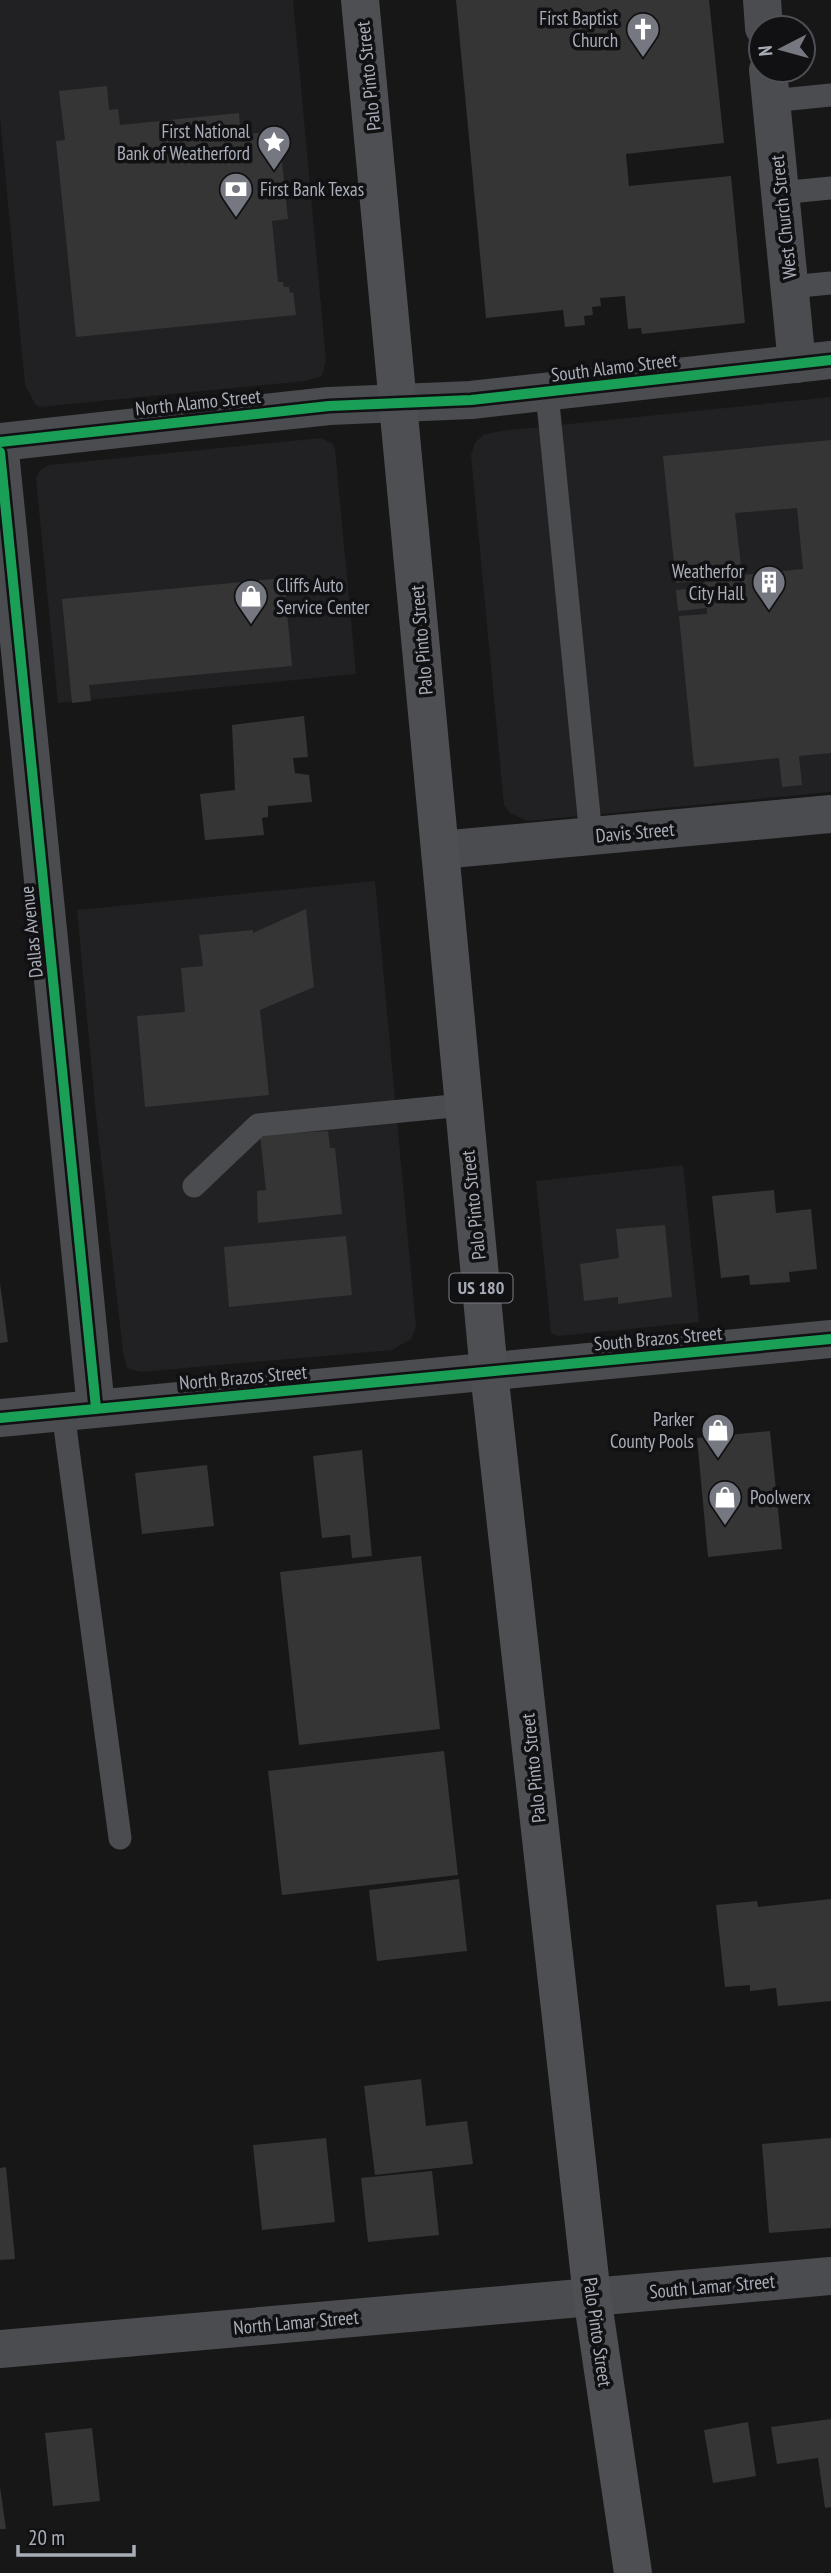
<svg xmlns="http://www.w3.org/2000/svg" width="831" height="2573" viewBox="0 0 831 2573" font-family="'PT Sans Narrow',sans-serif">
<style>
.built{fill:#212123}
.building{fill:#353536;fill-rule:evenodd}
.lines{fill:none;stroke-linecap:round;stroke-linejoin:round}
.service{stroke:#4b4c50;stroke-width:23}
.minor{stroke:#4b4c50;stroke-width:38}
.primary{stroke:#4d4f52;stroke-width:38}
.cycleway-casing{stroke:#111113;stroke-width:15}
.cycleway{stroke:#1a9f57;stroke-width:10}
.labels{text-anchor:middle;stroke-width:7;stroke-linejoin:round;paint-order:stroke}
.shield{fill:#111113;stroke:#7b7e86;stroke-width:2}
.shield-label{font-size:18px;font-weight:bold;fill:#a8adb8}
.poi-label{font-size:19px;fill:#a8adb8;stroke:#111113;text-anchor:end}
.street-label{font-size:19px;fill:#a8adb8;stroke:#111113}
</style>
<rect width="100%" height="100%" fill="#171717"/>
<path class="built" d="M0,0H293L326,360L322,376L306,381L39,407L35,404L25,385L0,118Z
M831,397V792L528,821L510,813L504,805L471,455L475,443L483,435L501,431Z
M321,438L333,444L335,449L356,674L58,703L36,479L40,470L49,465Z
M375,881L416,1327L411,1339L392,1350L140,1372L127,1368L123,1352L96,1115L77,910Z
M683,1165L699,1322L558,1336L551,1333L536,1181Z"/>
<path class="building" d="M456,0H709L724,143L626,154L629,186L731,176L745,323L642,334L641,328L628,329L625,296L600,298L601,306L592,307L593,315L584,316L585,325L565,327L563,310L486,318Z
M107,86L109,110L118,109L120,125L239,113L240,126L249,125L250,134L268,132L271,163L282,162L288,219L272,221L278,282H283L284,287H289L290,293L293,292L296,315L76,337L56,141L65,140L59,91Z
M831,440V753L799,756L802,785L782,787L779,758L694,767L679,616L707,614V608L678,611L676,590L705,587L704,580L676,583L663,456ZM797,508L803,569L742,575L735,513Z
M284,578L292,666L89,685L91,701L72,703L62,599Z
M304,716L308,757L293,758L295,773L309,775L312,802L268,806V817L262,818L264,835L205,840L200,794L235,790L232,725Z
M306,909L314,987L260,1010L269,1095L145,1107L137,1016L185,1012L181,968L203,966L199,935L253,930V933Z
M328,1131L330,1148H335L342,1214L258,1223L257,1191L266,1190L260,1135Z
M774,1190L776,1213L811,1209L817,1269L789,1272L790,1282L750,1285L749,1275L721,1278L712,1196Z
M665,1225L672,1297L618,1304V1297L584,1301L580,1264L619,1258L616,1229Z
M346,1236L352,1295L229,1307L224,1247Z
M0,1283L8,1342L0,1343Z
M770,1431L782,1549L708,1557L697,1438Z
M362,1450L372,1556L352,1558L350,1535L322,1538L313,1456Z
M207,1465L214,1526L142,1534L135,1473Z
M421,1556L440,1729L299,1745L280,1572Z
M444,1751L458,1875L282,1895L268,1771Z
M459,1879L467,1951L377,1961L369,1890Z
M831,1899V2001L778,2006L776,1988L750,1991V1985L725,1987L716,1905L757,1901L758,1907Z
M421,2079L426,2126L467,2121L473,2164L375,2175L364,2086Z
M326,2138L335,2222L262,2230L253,2145Z
M831,2138V2228L769,2233L762,2144Z
M6,2167L15,2259L0,2260V2168Z
M432,2171L439,2235L368,2242L361,2178Z
M831,2419V2507L825,2508L818,2458L777,2464L771,2427Z
M748,2422L756,2476L713,2483L704,2430Z
M92,2428L100,2501L53,2506L45,2433Z
M0,2487L6,2529H0Z"/>
<g class="lines">
<path class="service" d="M771,101L831,95
M780,193L831,188
M790,287L831,283
M547,393L591,836
M194,1186L258,1125L463,1105
M63,1412L120,1838"/>
<path class="minor" d="M762,0L764,28
M768,70L797,364
M0,442L329,406L471,400L831,360
M0,452L96,1408
M440,850L831,814
M0,1418L831,1339
M0,2349L831,2276"/>
<path class="primary" d="M360,0L489,1372L592,2296L633,2573"/>
<defs>
<path id="cycleway" d="M0,442L329,406L471,400L831,360
M0,452L96,1408
M0,1418L831,1339"/>
</defs>
<use href="#cycleway" class="cycleway-casing"/>
<use href="#cycleway" class="cycleway"/>
</g>
<defs>
<symbol id="church-pin" viewBox="-11 -11 22 30"><path d="M0 17L-7.5 6A9.5 9.5 0 1 1 7.5 6Z" fill="#757880" stroke="#111113"/><path d="M-1.2-6h2.4v3.5h3.3v2.4h-3.3V6h-2.4V-.1h-3.3v-2.4h3.3Z" fill="#fff"/></symbol>
<symbol id="sight-pin" viewBox="-11 -11 22 30"><path d="M0 17L-7.5 6A9.5 9.5 0 1 1 7.5 6Z" fill="#757880" stroke="#111113"/><path d="M0-6L1.8-2.2L6-1.7L2.9 1.2L3.7 5.4L0 3.3L-3.7 5.4L-2.9 1.2L-6-1.7L-1.8-2.2Z" fill="#fff"/></symbol>
<symbol id="bank-pin" viewBox="-11 -11 22 30"><path d="M0 17L-7.5 6A9.5 9.5 0 1 1 7.5 6Z" fill="#757880" stroke="#111113"/><path d="M-6-4H6V4H-6ZM0-2.3a2.3 2.3 0 1 0 0 4.6a2.3 2.3 0 1 0 0-4.6Z" fill="#fff"/></symbol>
<symbol id="building-pin" viewBox="-11 -11 22 30"><path d="M0 17L-7.5 6A9.5 9.5 0 1 1 7.5 6Z" fill="#757880" stroke="#111113"/><path d="M-4-6H4V6H1V3H-1V6H-4ZM-2.5-4.3h1.7v1.8h-1.7ZM.8-4.3h1.7v1.8H.8ZM-2.5-1h1.7V.8h-1.7ZM.8-1h1.7V.8H.8Z" fill="#fff"/></symbol>
<symbol id="shop-pin" viewBox="-11 -11 22 30"><path d="M0 17L-7.5 6A9.5 9.5 0 1 1 7.5 6Z" fill="#757880" stroke="#111113"/><path d="M-5-2.5h2.3a2.7 3.5 0 0 1 5.4 0H5L5.5 6h-11ZM-1.5-2.5h3a1.5 2.3 0 0 0-3 0Z" fill="#fff"/></symbol>
</defs>
<g fill-rule="evenodd">
<use href="#church-pin" x="624" y="10" width="38" height="52"/>
<use href="#sight-pin" x="255" y="123" width="38" height="52"/>
<use href="#bank-pin" x="217" y="170" width="38" height="52"/>
<use href="#building-pin" x="750" y="563" width="38" height="52"/>
<use href="#shop-pin" x="232" y="577" width="38" height="52"/>
<use href="#shop-pin" x="699" y="1411" width="38" height="52"/>
<use href="#shop-pin" x="706" y="1478" width="38" height="52"/>
</g>
<g class="labels">
<rect class="shield" x="449.5" y="1273.5" width="63" height="29" rx="5"/>
<g class="shield-label">
<text x="481" y="1294">US 180</text>
</g>
<g class="poi-label">
<text x="618" y="25">First Baptist<tspan x="618" dy="22">Church</tspan></text>
<text x="250" y="138">First National<tspan x="250" dy="22">Bank of Weatherford</tspan></text>
<text x="260" y="196" text-anchor="start">First Bank Texas</text>
<text x="744" y="578">Weatherfor<tspan x="744" dy="22">City Hall</tspan></text>
<text x="276" y="592" text-anchor="start">Cliffs Auto<tspan x="276" dy="22">Service Center</tspan></text>
<text x="694" y="1426">Parker<tspan x="694" dy="22">County Pools</tspan></text>
<text x="750" y="1504" text-anchor="start">Poolwerx</text>
</g>
<g class="street-label">
<text transform="translate(368 76) rotate(-96)" y="7">Palo Pinto Street</text>
<text transform="translate(783 217) rotate(-96)" y="7">West Church Street</text>
<text transform="translate(614 367) rotate(-7)" y="7">South Alamo Street</text>
<text transform="translate(198 402) rotate(-6)" y="7">North Alamo Street</text>
<text transform="translate(421 640) rotate(-95)" y="7">Palo Pinto Street</text>
<text transform="translate(635 832) rotate(-5)" y="7">Davis Street</text>
<text transform="translate(31 932) rotate(-96)" y="7">Dallas Avenue</text>
<text transform="translate(473 1205) rotate(-96)" y="7">Palo Pinto Street</text>
<text transform="translate(658 1338) rotate(-5)" y="7">South Brazos Street</text>
<text transform="translate(243 1377) rotate(-5)" y="7">North Brazos Street</text>
<text transform="translate(533 1768) rotate(-96)" y="7">Palo Pinto Street</text>
<text transform="translate(712 2286) rotate(-5)" y="7">South Lamar Street</text>
<text transform="translate(296 2322) rotate(-5)" y="7">North Lamar Street</text>
<text transform="translate(598 2332) rotate(82)" y="7">Palo Pinto Street</text>
</g>
</g>
<g transform="translate(782 49) rotate(264)"><circle r="33" fill="#111113" stroke="#4d4f55" stroke-width="2"/>
<path d="M0-5L12 26L0 18L-12 26Z" fill="#757880"/>
<text y="-10" font-size="19" font-weight="bold" text-anchor="middle" fill="#a8adb8">N</text>
</g>
<path d="M18 2545v10h116v-10" fill="none" stroke="#a8adb8" stroke-width="3.5"/>
<text x="28" y="2545" font-size="21" fill="#a8adb8" stroke="#111113" stroke-width="5" paint-order="stroke">20 m</text>
</svg>
